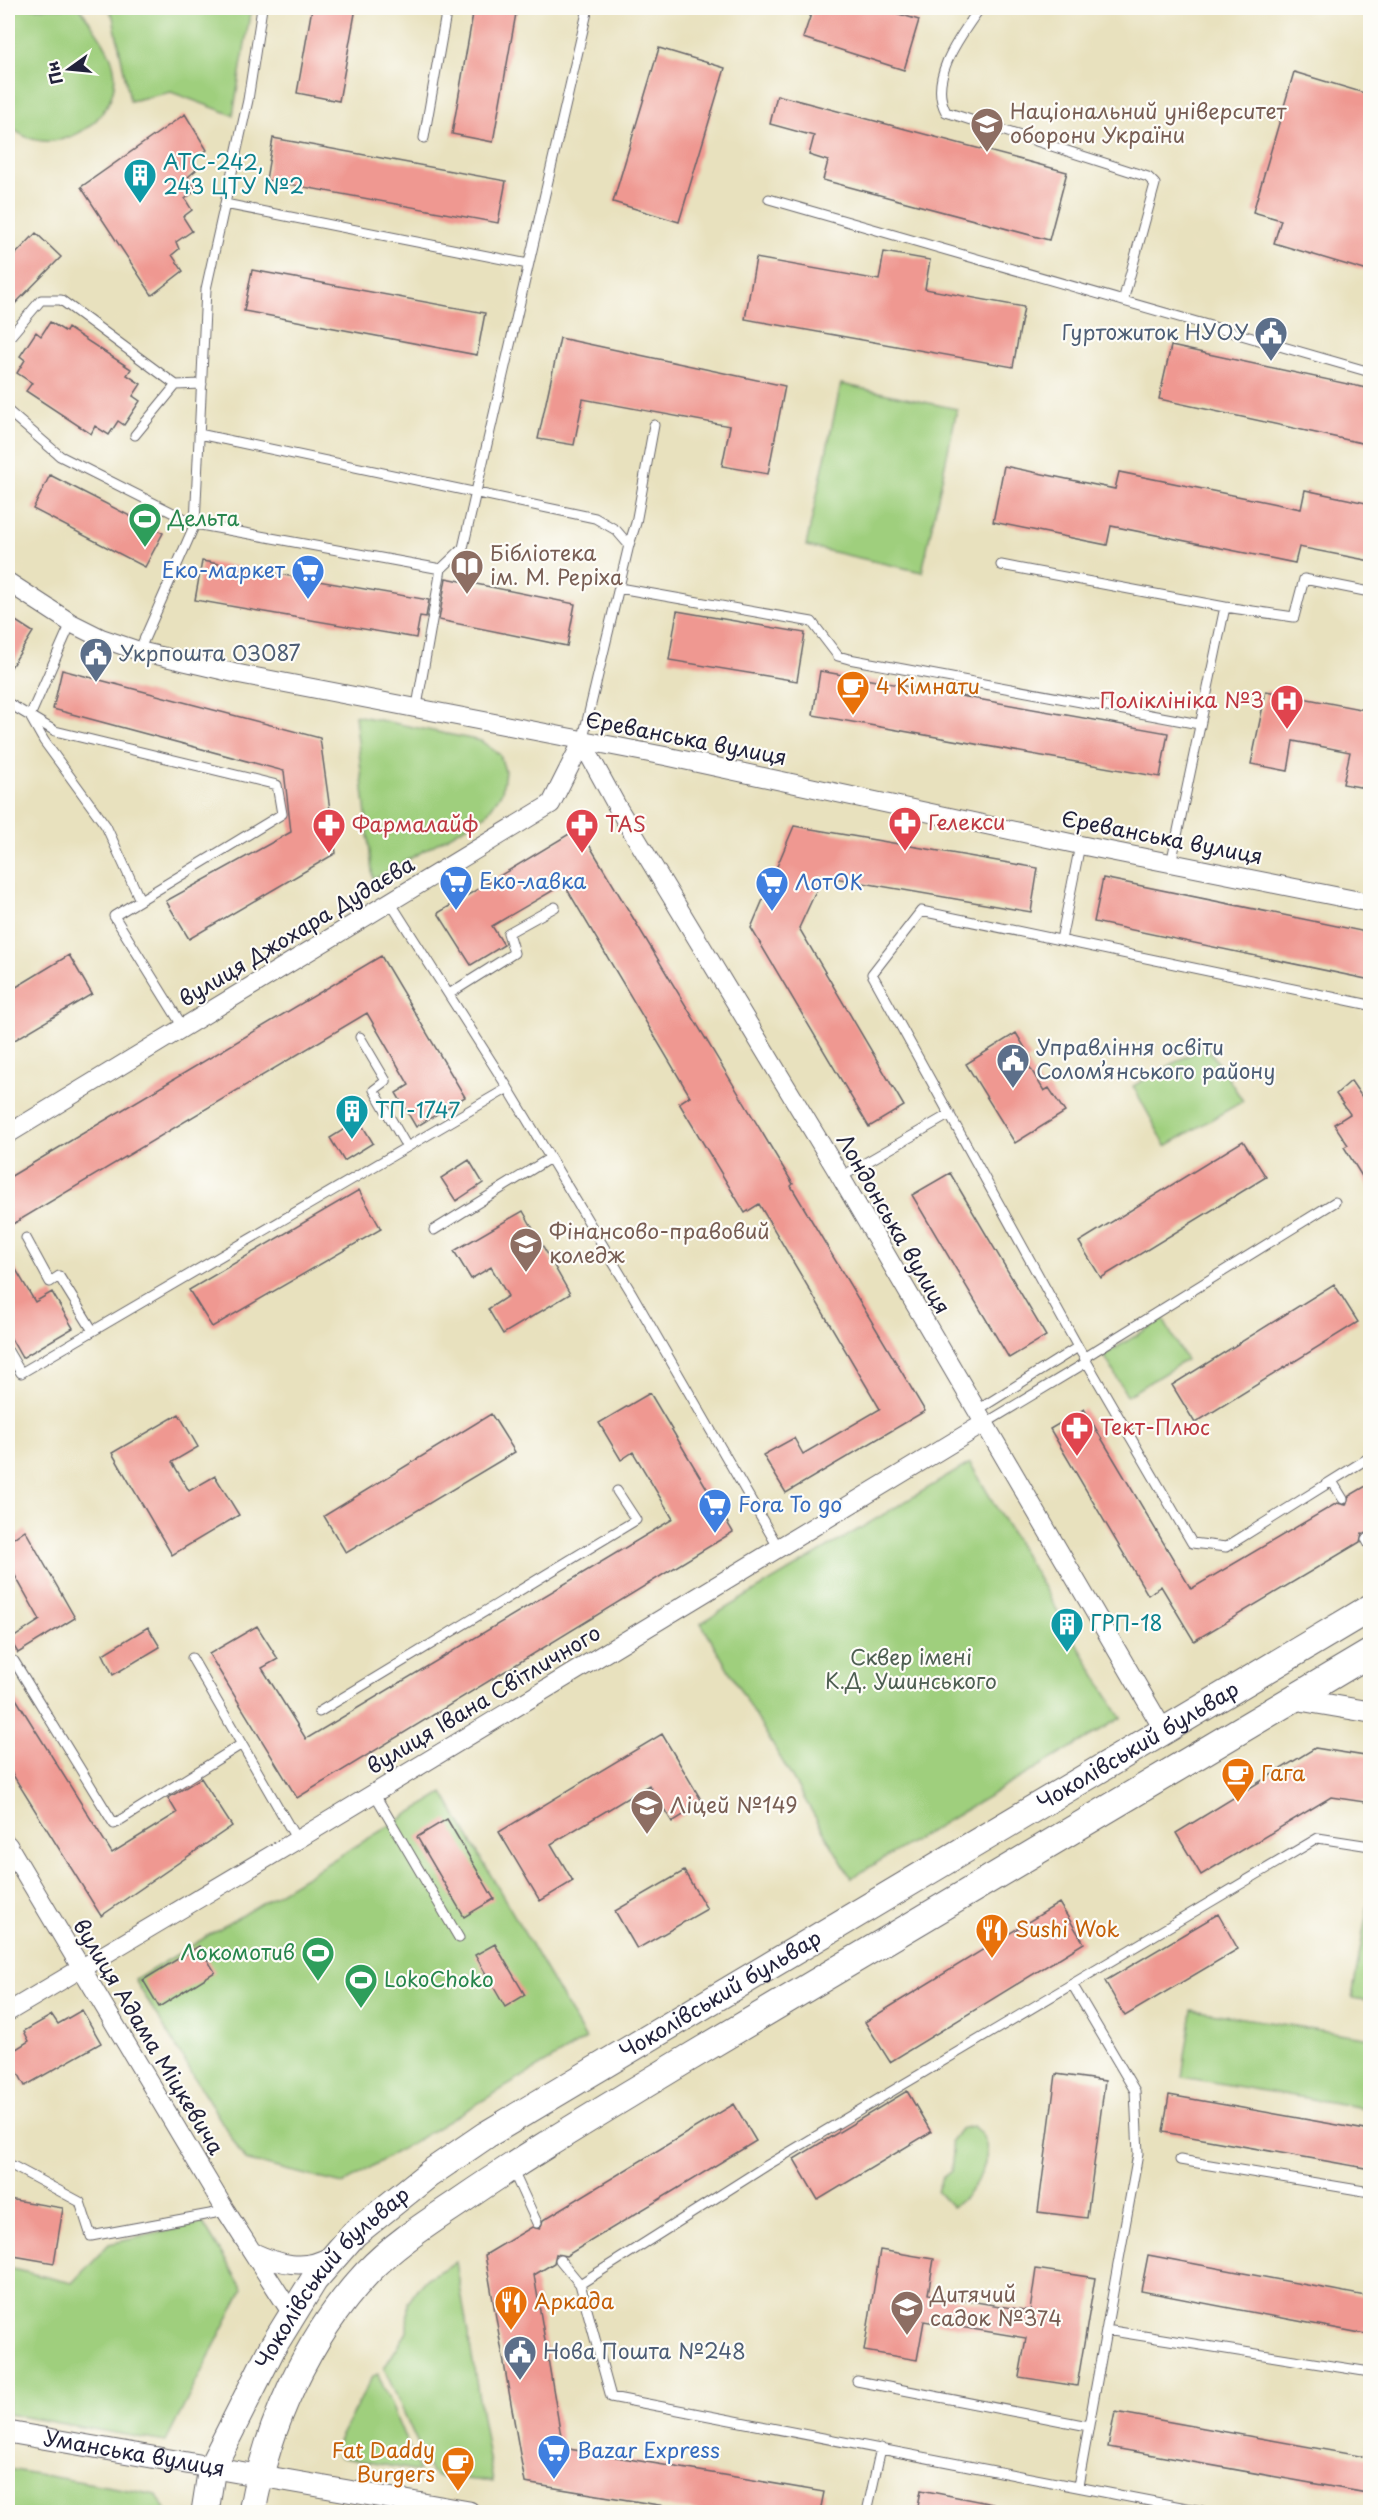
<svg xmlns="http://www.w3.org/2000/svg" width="1378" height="2520" viewBox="0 0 1378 2520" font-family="'Playpen Sans',sans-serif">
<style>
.green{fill:#9fcf7d;stroke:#60785c;stroke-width:1.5}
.building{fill:#ef9891}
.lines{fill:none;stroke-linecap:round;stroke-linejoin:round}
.service-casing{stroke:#676569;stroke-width:11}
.minor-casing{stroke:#676569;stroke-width:20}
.tertiary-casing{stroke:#676569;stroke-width:23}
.primary-casing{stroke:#676569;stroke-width:29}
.service{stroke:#fff;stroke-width:9}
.minor{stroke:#fff;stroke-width:18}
.tertiary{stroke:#fff;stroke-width:21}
.primary{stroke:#fff;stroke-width:27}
.labels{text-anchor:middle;stroke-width:4.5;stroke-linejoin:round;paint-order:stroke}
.education-label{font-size:21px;fill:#785e54;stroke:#fdfcf7;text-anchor:start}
.culture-label{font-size:21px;fill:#0d838f;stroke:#fdfcf7;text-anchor:start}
.service-label{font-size:21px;fill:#4e5e75;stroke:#fdfcf7;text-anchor:start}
.leisure-label{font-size:21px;fill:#27864d;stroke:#fdfcf7;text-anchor:start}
.shop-label{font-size:21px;fill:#366cbe;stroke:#fdfcf7;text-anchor:start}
.food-label{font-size:21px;fill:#c56008;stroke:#fdfcf7;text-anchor:start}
.health-label{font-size:21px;fill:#be3a42;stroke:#fdfcf7;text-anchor:start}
.street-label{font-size:21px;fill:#22223b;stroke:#fdfcf7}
.park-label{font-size:21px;fill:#4e5f52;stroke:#fdfcf7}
</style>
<rect width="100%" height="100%" fill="#fdfcf7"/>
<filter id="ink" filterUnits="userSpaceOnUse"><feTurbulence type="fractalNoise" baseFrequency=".0167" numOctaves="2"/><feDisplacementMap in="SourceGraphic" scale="12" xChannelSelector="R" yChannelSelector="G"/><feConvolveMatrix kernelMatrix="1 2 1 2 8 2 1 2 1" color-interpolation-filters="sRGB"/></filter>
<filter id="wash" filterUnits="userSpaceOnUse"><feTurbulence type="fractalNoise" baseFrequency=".008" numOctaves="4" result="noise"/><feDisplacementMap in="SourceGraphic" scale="24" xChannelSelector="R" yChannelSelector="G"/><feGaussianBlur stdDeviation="1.35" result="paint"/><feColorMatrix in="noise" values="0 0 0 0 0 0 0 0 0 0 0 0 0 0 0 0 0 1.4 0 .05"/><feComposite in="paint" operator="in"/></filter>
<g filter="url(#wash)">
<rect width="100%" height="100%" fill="#e8e1be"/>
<path class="green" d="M8,8H80C91,25 110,47 114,68C123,122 49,167 8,124Z
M108,8H251L233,115L171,92L130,101L113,17Z
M841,384L957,409L922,572L806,546Z
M355,715L481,741L500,755L505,771L502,792L486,815L373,880Z
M1206,1045L1243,1101L1166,1146L1133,1086Z
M1163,1319L1186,1360L1127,1396L1104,1355Z
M970,1463L1121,1718L851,1878L701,1623Z
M443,1793L586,2039L343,2184L245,2160L135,1980Z
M1369,1898H1370V2001L1352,1998Z
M1192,2010L1370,2038V2109L1182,2077Z
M973,2126C976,2129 981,2133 983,2137C996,2160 971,2196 952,2207L937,2191L942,2178L951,2171L953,2153L951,2141L960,2129Z
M203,2223L243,2289L166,2442L8,2414V2268L72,2283L109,2244Z
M456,2262L493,2482L437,2476L430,2471L384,2368L407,2332L408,2302L416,2290L427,2278Z
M378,2374L419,2471L338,2457L336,2447L339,2439L373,2376Z
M8,2469L157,2495L166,2512H8Z"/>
<g id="blocks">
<path class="building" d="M312,8H356L339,101L297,93Z
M474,8H517L493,142L452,134Z
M813,8H879L919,20L904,70L803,38Z
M659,48L725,68L679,222L613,202Z
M1294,72L1371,95V272L1274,243L1281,220L1253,212Z
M777,95L1067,172L1049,240L823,180L828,161L809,155L814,136L770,124Z
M185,114L207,150L192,162L196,170L188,177L196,190L185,199L192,210L183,217L192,231L176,242L179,249L172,255L183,271L152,295L81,187Z
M273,138L506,181L498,223L266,180Z
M36,233L61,257L8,311V262Z
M884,252L930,260L925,289L1024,307L1013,367L745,319L756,258L879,280Z
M252,270L485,313L477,355L244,311Z
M50,322L66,332L68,328L131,369L127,375L141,384L133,396L140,401L124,425L118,421L109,435L95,426L91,434L26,391L32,383L17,373L25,360L20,356L36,332L41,336Z
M560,338L785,386L768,474L722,466L730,426L583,399L574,445L538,439Z
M1171,346L1371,389V445L1159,399Z
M1004,466L1115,489L1119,472L1301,509L1305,490L1371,504V561L1299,547L1295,563L1111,526L1107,545L993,522Z
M50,475L163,533L145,567L33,509Z
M202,561L429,600L426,617L420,616L416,638L195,600Z
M446,578L575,604L567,646L439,620Z
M677,611L805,633L797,681L669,660Z
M8,616L33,632L8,672Z
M62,670L320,738L336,853L189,939L166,901L291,832L284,771L53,709Z
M820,671L1168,733L1160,777L813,715Z
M1266,691L1371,711V789L1343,784L1350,752L1293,741L1288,771L1251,764Z
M794,826L1038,868L1031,912L823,876L799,928L904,1106L869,1127L751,928Z
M579,828L793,1184L791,1186L925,1411L786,1493L763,1455L794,1438L803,1454L880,1409L759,1204L745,1213L679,1103L690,1096L564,884L492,926L504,945L471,965L438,913Z
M1103,878L1371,933V980L1094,922Z
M69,955L92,994L8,1044V992Z
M381,956L465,1097L416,1127L396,1093L409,1085L367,1013L8,1227V1178Z
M1016,1033L1031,1058L1026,1061L1044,1091L1049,1088L1065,1112L1015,1143L966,1064Z
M1351,1081L1371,1110V1191L1344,1147L1348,1145L1334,1124L1350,1114L1336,1094Z
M359,1120L373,1143L344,1161L330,1138Z
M1243,1141L1266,1177L1101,1278L1079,1242Z
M469,1160L483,1183L456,1201L441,1178Z
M950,1173L1046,1336L1009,1358L912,1195Z
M359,1190L381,1229L212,1327L189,1290Z
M523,1211L570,1294L503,1334L488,1309L508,1296L491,1267L471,1279L454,1251Z
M8,1256L35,1302L52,1292L73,1328L22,1358L8,1333Z
M1334,1284L1358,1322L1195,1423L1172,1385Z
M650,1393L733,1532L297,1798L209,1654L257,1626L278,1659L262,1668L306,1739L673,1519L633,1452L621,1460L599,1423Z
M1084,1409L1191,1589L1337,1503L1346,1505L1349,1496L1371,1483V1534L1362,1533L1360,1542L1194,1641L1161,1586L1148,1595L1050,1429Z
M179,1414L198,1447L172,1462L189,1491L215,1476L239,1515L172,1555L112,1453Z
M491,1414L515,1452L346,1553L324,1516Z
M25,1530L75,1618L18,1653L10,1640L40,1620L8,1563V1542Z
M148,1627L160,1647L113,1675L103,1654Z
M8,1686L112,1853L177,1813L168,1798L201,1778L232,1826L101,1916L8,1767Z
M662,1734L703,1803L672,1822L649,1785L551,1844L573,1881L540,1901L499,1832Z
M1315,1748L1371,1757V1803L1331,1797L1201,1875L1176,1833Z
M447,1819L494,1899L464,1917L417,1837Z
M684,1871L707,1909L637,1949L615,1911Z
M1059,1903L1084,1943L890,2062L865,2022Z
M1218,1914L1238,1949L1125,2016L1105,1981Z
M495,1944L525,1995L505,2007L475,1955Z
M199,1946L215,1972L159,2007L143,1980Z
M82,2010L101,2043L25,2086L8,2054L29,2041L24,2031L52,2015L58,2024Z
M1056,2074L1105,2081L1087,2218L1038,2212Z
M907,2091L931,2132L818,2200L794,2159Z
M1169,2095L1371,2131V2169L1163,2132Z
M734,2104L756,2141L566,2256L556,2254L554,2263L534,2275L563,2448L824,2492L820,2512H701L525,2483L485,2255L532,2227L540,2229L543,2220Z
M8,2199L63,2208L54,2263L8,2255Z
M880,2250L934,2259L928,2294L1030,2311L1036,2269L1095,2278L1077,2386L1019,2377L1026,2338L924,2321L917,2360L864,2351Z
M1148,2255L1371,2297V2335L1141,2291Z
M1115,2412L1371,2458L1367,2493L1108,2447Z
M921,2490L993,2504L992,2512H917Z"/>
</g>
</g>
<g filter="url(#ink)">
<use href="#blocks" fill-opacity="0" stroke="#676569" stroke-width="1.5"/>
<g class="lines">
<defs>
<path id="service" d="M980,8C962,34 927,78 946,112L1148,177L1155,184L1123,301
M424,138L447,8
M769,199L1370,372
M225,204L528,264
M8,339L41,300H61L176,385
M8,411L60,456L195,524L441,569
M199,434L595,518L616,530L629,545L582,742
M135,435L176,385L202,384
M629,545L636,523L654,425
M1001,565L1225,607L1294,617L1304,579L1370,592
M619,588L812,622L838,656L849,659L1199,724
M139,651L195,524L206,289L248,100L262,8
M8,703L55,731L277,785L282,814L114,916L183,1027
M417,706L441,569L463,548L588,8
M30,716L71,623
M31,718L44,741L106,826L140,900
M1171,864L1225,607
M390,902L508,1088L631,1292L778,1547
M1061,940L1080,845
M449,994L514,953L508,933L555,907
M1370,1005L921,911L872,974L1078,1347L1192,1543L1226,1547L1370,1457
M360,1037L386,1081L374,1090L407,1147
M841,1177L950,1114
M434,1230L550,1158
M26,1238L50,1282L59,1276L93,1331
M8,1351L21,1373L508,1088
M1085,1357L1335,1202
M976,1411L1078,1347
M984,1424L1087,1362
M1332,1481L1343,1499
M1366,1539L1370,1546
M192,1658L297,1840
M14,1661L114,1824L242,1744
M319,1712L636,1520L617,1491
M374,1793L459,1938
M1072,1984L1135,2091L1138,2154L1078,2486
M1180,2160L1370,2192
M8,2167L13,2166L80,2202L91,2236L226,2211
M513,2171L537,2223
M560,2260L580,2284
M1106,2330L1370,2372
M857,2381L1088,2426
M867,2512L881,2448
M1207,2512L611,2397L580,2284L766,2166L1318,1838L1370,1846"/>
<path id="minor" d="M8,582L71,623L101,638L139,651L234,673L665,756L1080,845L1370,903
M582,742L618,808L836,1169L1164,1731
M8,1134L551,804L582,742
M8,1845L226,2211L292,2314
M8,2012L297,1840L983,1424
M253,2252C279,2264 304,2271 330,2256"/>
<g id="tertiary">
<path d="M1294,1699L1370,1712"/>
<path id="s1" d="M8,2432L469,2512"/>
</g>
<g id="primary">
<path id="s2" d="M205,2512L212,2467L272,2348L314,2280L354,2234L429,2174L486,2135L1370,1608"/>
<path d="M252,2512C267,2426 307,2337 367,2273C393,2245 428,2223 459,2202C531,2152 607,2108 682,2062C910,1924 1141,1790 1370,1653"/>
</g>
</defs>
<use href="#service" class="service-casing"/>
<use href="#minor" class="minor-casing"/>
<use href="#tertiary" class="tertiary-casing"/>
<use href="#primary" class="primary-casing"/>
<use href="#service" class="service"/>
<use href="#minor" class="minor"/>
<use href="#tertiary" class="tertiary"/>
<use href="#primary" class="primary"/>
</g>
</g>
<defs>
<symbol id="university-pin" viewBox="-11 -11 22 30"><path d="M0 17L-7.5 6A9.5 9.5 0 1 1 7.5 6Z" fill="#8d6e63" stroke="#fdfcf7"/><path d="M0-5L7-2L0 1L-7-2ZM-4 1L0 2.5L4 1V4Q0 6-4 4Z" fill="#fff"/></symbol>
<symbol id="building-pin" viewBox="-11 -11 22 30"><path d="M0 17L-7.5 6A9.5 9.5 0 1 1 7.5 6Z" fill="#0f9aa8" stroke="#fdfcf7"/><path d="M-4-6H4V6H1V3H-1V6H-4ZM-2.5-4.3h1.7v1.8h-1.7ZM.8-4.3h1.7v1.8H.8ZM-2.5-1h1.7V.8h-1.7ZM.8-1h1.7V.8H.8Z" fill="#fff"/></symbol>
<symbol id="civic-pin" viewBox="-11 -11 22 30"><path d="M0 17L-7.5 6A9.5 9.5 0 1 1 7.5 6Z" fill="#5c6f8a" stroke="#fdfcf7"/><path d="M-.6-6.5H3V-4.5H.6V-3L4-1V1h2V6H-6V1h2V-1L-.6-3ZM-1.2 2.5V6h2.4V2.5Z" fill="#fff"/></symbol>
<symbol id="stadium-pin" viewBox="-11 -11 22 30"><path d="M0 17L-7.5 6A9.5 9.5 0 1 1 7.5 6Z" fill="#2e9e5b" stroke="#fdfcf7"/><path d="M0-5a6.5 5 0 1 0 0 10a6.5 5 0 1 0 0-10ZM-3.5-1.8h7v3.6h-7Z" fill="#fff"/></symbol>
<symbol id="library-pin" viewBox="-11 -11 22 30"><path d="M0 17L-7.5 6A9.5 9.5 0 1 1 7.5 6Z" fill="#8d6e63" stroke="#fdfcf7"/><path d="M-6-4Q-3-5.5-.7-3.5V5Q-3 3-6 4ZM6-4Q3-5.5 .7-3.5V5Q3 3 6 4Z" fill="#fff"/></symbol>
<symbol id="supermarket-pin" viewBox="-11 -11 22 30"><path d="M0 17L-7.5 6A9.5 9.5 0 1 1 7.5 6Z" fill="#3f7fe0" stroke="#fdfcf7"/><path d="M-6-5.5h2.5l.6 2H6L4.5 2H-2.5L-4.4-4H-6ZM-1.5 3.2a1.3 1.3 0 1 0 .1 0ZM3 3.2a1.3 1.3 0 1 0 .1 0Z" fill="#fff"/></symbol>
<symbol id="cafe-pin" viewBox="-11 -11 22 30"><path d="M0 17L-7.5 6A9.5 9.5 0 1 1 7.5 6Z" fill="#e8710a" stroke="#fdfcf7"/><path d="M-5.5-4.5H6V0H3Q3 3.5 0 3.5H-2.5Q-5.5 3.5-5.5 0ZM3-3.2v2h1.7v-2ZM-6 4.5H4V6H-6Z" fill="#fff"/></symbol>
<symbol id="hospital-pin" viewBox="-11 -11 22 30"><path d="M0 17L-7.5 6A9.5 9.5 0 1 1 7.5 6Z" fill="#e0444e" stroke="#fdfcf7"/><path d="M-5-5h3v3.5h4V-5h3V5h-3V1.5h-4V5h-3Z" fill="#fff"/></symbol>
<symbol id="pharmacy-pin" viewBox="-11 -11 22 30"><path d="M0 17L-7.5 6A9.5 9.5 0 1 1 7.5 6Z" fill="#e0444e" stroke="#fdfcf7"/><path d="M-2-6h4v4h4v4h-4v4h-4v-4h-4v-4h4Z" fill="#fff"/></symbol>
<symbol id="school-pin" viewBox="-11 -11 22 30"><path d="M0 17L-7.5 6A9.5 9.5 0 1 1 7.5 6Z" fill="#8d6e63" stroke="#fdfcf7"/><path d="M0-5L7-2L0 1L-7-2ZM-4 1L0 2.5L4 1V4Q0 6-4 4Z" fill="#fff"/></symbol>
<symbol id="restaurant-pin" viewBox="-11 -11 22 30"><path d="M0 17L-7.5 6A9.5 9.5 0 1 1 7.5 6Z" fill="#e8710a" stroke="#fdfcf7"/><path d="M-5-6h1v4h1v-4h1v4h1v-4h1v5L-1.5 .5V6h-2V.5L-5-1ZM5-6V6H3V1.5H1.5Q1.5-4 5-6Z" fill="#fff"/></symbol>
</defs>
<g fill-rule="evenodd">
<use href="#university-pin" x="968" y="105" width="38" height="52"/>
<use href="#building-pin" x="121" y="156" width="38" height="52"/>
<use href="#civic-pin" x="1252" y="314" width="38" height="52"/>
<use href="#stadium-pin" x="126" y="500" width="38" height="52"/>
<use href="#library-pin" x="448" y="547" width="38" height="52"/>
<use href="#supermarket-pin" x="289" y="552" width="38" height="52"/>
<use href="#civic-pin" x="77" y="635" width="38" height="52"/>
<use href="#cafe-pin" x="834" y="668" width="38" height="52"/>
<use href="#hospital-pin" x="1268" y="682" width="38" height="52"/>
<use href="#pharmacy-pin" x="886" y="804" width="38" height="52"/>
<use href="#pharmacy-pin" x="310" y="806" width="38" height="52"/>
<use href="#pharmacy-pin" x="563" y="806" width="38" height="52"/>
<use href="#supermarket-pin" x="437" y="863" width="38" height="52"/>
<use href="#supermarket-pin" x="753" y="864" width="38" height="52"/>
<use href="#civic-pin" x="994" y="1041" width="38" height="52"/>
<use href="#building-pin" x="333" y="1092" width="38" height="52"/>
<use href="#university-pin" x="507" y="1225" width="38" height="52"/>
<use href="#pharmacy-pin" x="1058" y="1409" width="38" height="52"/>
<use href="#supermarket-pin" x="696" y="1486" width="38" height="52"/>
<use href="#building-pin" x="1048" y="1605" width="38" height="52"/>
<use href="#cafe-pin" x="1219" y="1755" width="38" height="52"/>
<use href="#school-pin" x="628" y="1787" width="38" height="52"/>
<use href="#restaurant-pin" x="973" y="1911" width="38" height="52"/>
<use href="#stadium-pin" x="299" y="1934" width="38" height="52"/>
<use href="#stadium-pin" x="342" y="1961" width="38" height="52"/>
<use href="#restaurant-pin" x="492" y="2283" width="38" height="52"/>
<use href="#school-pin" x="888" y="2288" width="38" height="52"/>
<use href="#civic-pin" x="501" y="2333" width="38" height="52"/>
<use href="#supermarket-pin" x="535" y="2432" width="38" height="52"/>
<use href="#cafe-pin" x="439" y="2444" width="38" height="52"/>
</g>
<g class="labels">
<g class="education-label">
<text x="1010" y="119">Національний університет<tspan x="1010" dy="24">оборони України</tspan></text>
<text x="490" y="561">Бібліотека<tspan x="490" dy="24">ім. М. Реріха</tspan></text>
<text x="549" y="1239">Фінансово-правовий<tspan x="549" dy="24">коледж</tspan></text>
<text x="670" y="1813">Ліцей №149</text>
<text x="930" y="2302">Дитячий<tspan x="930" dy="24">садок №374</tspan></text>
</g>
<g class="culture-label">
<text x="163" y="170">АТС-242,<tspan x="163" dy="24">243 ЦТУ №2</tspan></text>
<text x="375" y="1118">ТП-1747</text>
<text x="1090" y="1631">ГРП-18</text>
</g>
<g class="service-label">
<text x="1248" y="340" text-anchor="end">Гуртожиток НУОУ</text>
<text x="119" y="661">Укрпошта 03087</text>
<text x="1036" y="1055">Управління освіти<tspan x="1036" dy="24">Солом’янського району</tspan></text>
<text x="543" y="2359">Нова Пошта №248</text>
</g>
<g class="leisure-label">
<text x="168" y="526">Дельта</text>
<text x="295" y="1960" text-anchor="end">Локомотив</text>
<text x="384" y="1987">LokoChoko</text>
</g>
<g class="shop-label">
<text x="285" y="578" text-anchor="end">Еко-маркет</text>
<text x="479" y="889">Еко-лавка</text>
<text x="795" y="890">ЛотОК</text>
<text x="738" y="1512">Fora To go</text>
<text x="577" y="2458">Bazar Express</text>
</g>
<g class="food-label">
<text x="876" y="694">4 Кімнати</text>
<text x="1261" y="1781">Гага</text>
<text x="1015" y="1937">Sushi Wok</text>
<text x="534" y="2309">Аркада</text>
<text x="435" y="2458" text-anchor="end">Fat Daddy<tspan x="435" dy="24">Burgers</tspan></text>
</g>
<g class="health-label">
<text x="1264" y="708" text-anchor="end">Поліклініка №3</text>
<text x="928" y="830">Гелекси</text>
<text x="352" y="832">Фармалайф</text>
<text x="605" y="832">TAS</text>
<text x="1100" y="1435">Тект-Плюс</text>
</g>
<g class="street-label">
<text transform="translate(686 739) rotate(11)" y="7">Єреванська вулиця</text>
<text transform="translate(1162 838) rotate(11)" y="7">Єреванська вулиця</text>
<text transform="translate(297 932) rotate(-31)" y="7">вулиця Джохара Дудаєва</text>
<text transform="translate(893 1224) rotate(60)" y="7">Лондонська вулиця</text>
<text transform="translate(484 1700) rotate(-31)" y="7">вулиця Івана Світличного</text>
<text dy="7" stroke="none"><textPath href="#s2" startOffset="1244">Чоколівський бульвар</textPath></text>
<text dy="7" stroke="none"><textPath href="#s2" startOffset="758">Чоколівський бульвар</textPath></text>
<text transform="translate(148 2037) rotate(59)" y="7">вулиця Адама Міцкевича</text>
<text dy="7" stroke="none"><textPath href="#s2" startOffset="272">Чоколівський бульвар</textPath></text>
<text dy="7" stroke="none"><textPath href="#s1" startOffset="128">Уманська вулиця</textPath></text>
</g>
<g class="park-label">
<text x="911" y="1665">Сквер імені<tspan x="911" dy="24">К.Д. Ушинського</tspan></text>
</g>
</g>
<rect width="1378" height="2520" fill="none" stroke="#fdfcf7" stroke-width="30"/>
<g transform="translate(69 69) rotate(255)" stroke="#fdfcf7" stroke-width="4.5" paint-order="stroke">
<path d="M0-4.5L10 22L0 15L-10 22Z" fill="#22223b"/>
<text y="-9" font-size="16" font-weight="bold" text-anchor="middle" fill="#22223b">Пн</text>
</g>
</svg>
